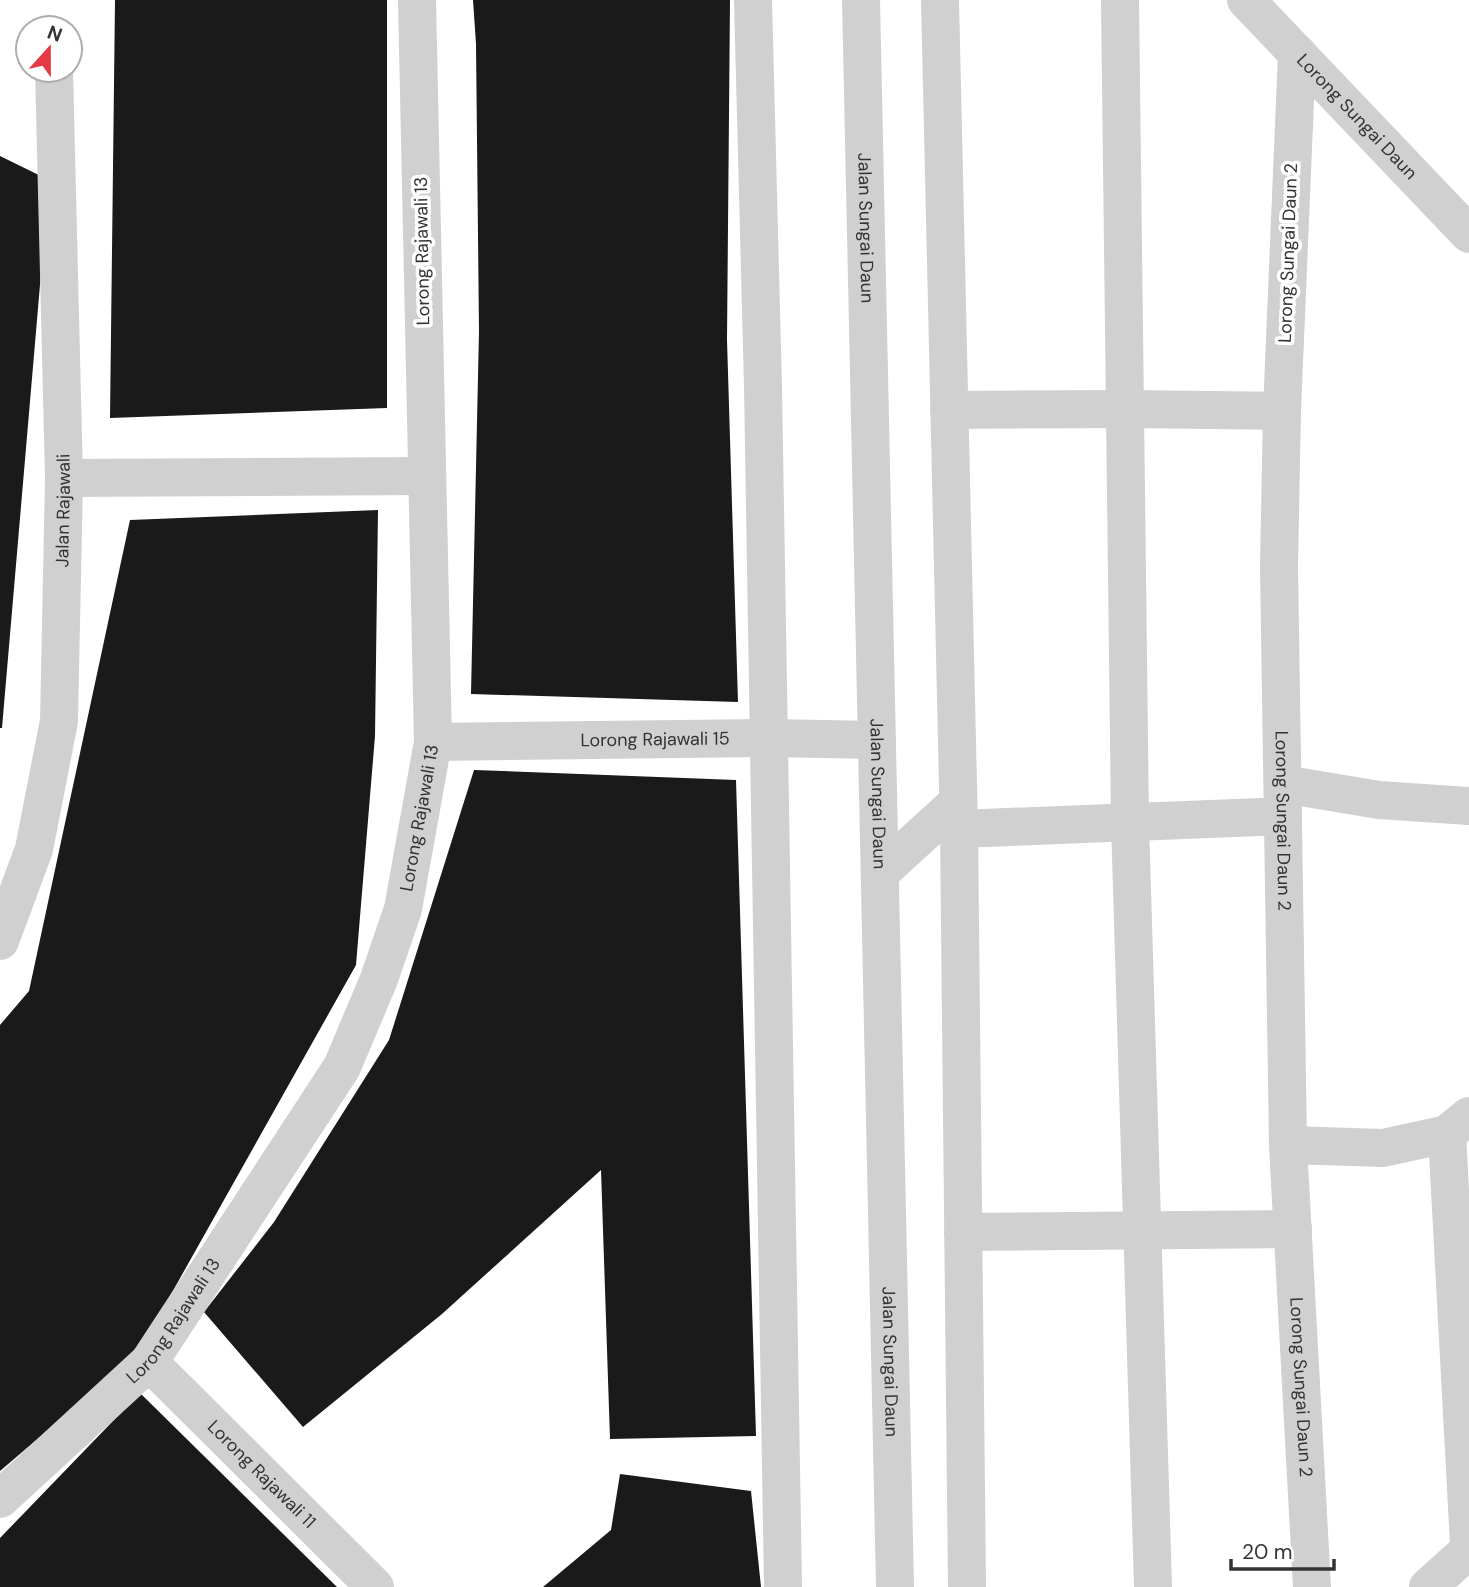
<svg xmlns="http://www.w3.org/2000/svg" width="1469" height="1587" viewBox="0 0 1469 1587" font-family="'DM Sans',sans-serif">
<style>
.building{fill:#1a1a1a}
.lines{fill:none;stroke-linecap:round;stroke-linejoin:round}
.minor{stroke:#d0d0d0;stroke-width:38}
.labels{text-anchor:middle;stroke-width:7;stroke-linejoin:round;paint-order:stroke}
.street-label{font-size:18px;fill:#333;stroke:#fff}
</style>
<rect width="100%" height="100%" fill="#fff"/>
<path class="building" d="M115,0H387V408L110,418Z
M473,0H730L727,340L738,702L471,694L479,331L476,44Z
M0,156L49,180L2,728H0Z
M378,510L375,736L356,965L138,1353L0,1471V1025L29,991L130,520Z
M474,770L736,780L756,1436L610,1439L601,1170L442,1314L303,1427L204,1312L274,1222L389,1040Z
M140,1393L337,1587H0V1538Z
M620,1474L751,1491L761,1587H543L611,1530Z"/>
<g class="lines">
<g class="minor">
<path d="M753,0L763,387L783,1587"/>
<path id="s1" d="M861,0L895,1587"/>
<path d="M940,0L959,829L967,1587"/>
<path d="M1120,0L1130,822L1153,1587"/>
<path id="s2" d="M1246,0L1469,234"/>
<path id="s3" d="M1297,53L1282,411L1279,566L1288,1145L1312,1587"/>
<path d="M949,410L1125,409L1282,411"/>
<path d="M64,478L427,476"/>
<path id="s4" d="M433,742L769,738L877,740"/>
<path d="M1283,784L1379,800L1469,806"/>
<path d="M959,829L1283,816"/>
<path d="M880,873L958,802"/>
<path id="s5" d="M0,941L34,849L59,721L64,478L54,70"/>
<path d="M1447,1134L1469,1544"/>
<path d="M1288,1145L1383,1148L1447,1134L1469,1116"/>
<path d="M963,1232L1293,1229"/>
<path id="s6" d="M149,1362L375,1587"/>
<path id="s7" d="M0,1499L149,1362L342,1067L379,979L403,909L433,742L417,0"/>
<path d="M1428,1587L1469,1550"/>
</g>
</g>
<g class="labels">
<g class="street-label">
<text dy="6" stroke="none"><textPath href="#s2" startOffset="161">Lorong Sungai Daun</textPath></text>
<text dy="6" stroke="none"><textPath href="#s1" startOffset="228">Jalan Sungai Daun</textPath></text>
<text transform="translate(422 251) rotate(-91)" y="6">Lorong Rajawali 13</text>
<text transform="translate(1288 253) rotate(-88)" y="6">Lorong Sungai Daun 2</text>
<text dy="6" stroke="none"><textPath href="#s5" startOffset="439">Jalan Rajawali</textPath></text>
<text dy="6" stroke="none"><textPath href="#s4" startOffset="222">Lorong Rajawali 15</textPath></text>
<text dy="6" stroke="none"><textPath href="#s1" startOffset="794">Jalan Sungai Daun</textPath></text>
<text dy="6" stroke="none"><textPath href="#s7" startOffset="817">Lorong Rajawali 13</textPath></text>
<text dy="6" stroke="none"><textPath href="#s3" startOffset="768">Lorong Sungai Daun 2</textPath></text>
<text dy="6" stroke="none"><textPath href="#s7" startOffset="250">Lorong Rajawali 13</textPath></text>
<text dy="6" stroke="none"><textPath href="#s1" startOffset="1362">Jalan Sungai Daun</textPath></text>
<text dy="6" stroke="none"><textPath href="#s3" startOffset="1335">Lorong Sungai Daun 2</textPath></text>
<text dy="6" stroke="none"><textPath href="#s6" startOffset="159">Lorong Rajawali 11</textPath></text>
</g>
</g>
<g transform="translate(49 49) rotate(21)"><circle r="33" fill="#ffffff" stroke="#adadad" stroke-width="2"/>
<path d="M0-5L12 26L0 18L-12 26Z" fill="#e63946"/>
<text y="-10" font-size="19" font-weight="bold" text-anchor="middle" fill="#333333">N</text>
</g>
<path d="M1231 1559v10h103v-10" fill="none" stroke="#333333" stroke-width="3.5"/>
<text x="1242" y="1559" font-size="21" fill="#333333" stroke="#ffffff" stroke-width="5" paint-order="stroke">20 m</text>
</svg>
